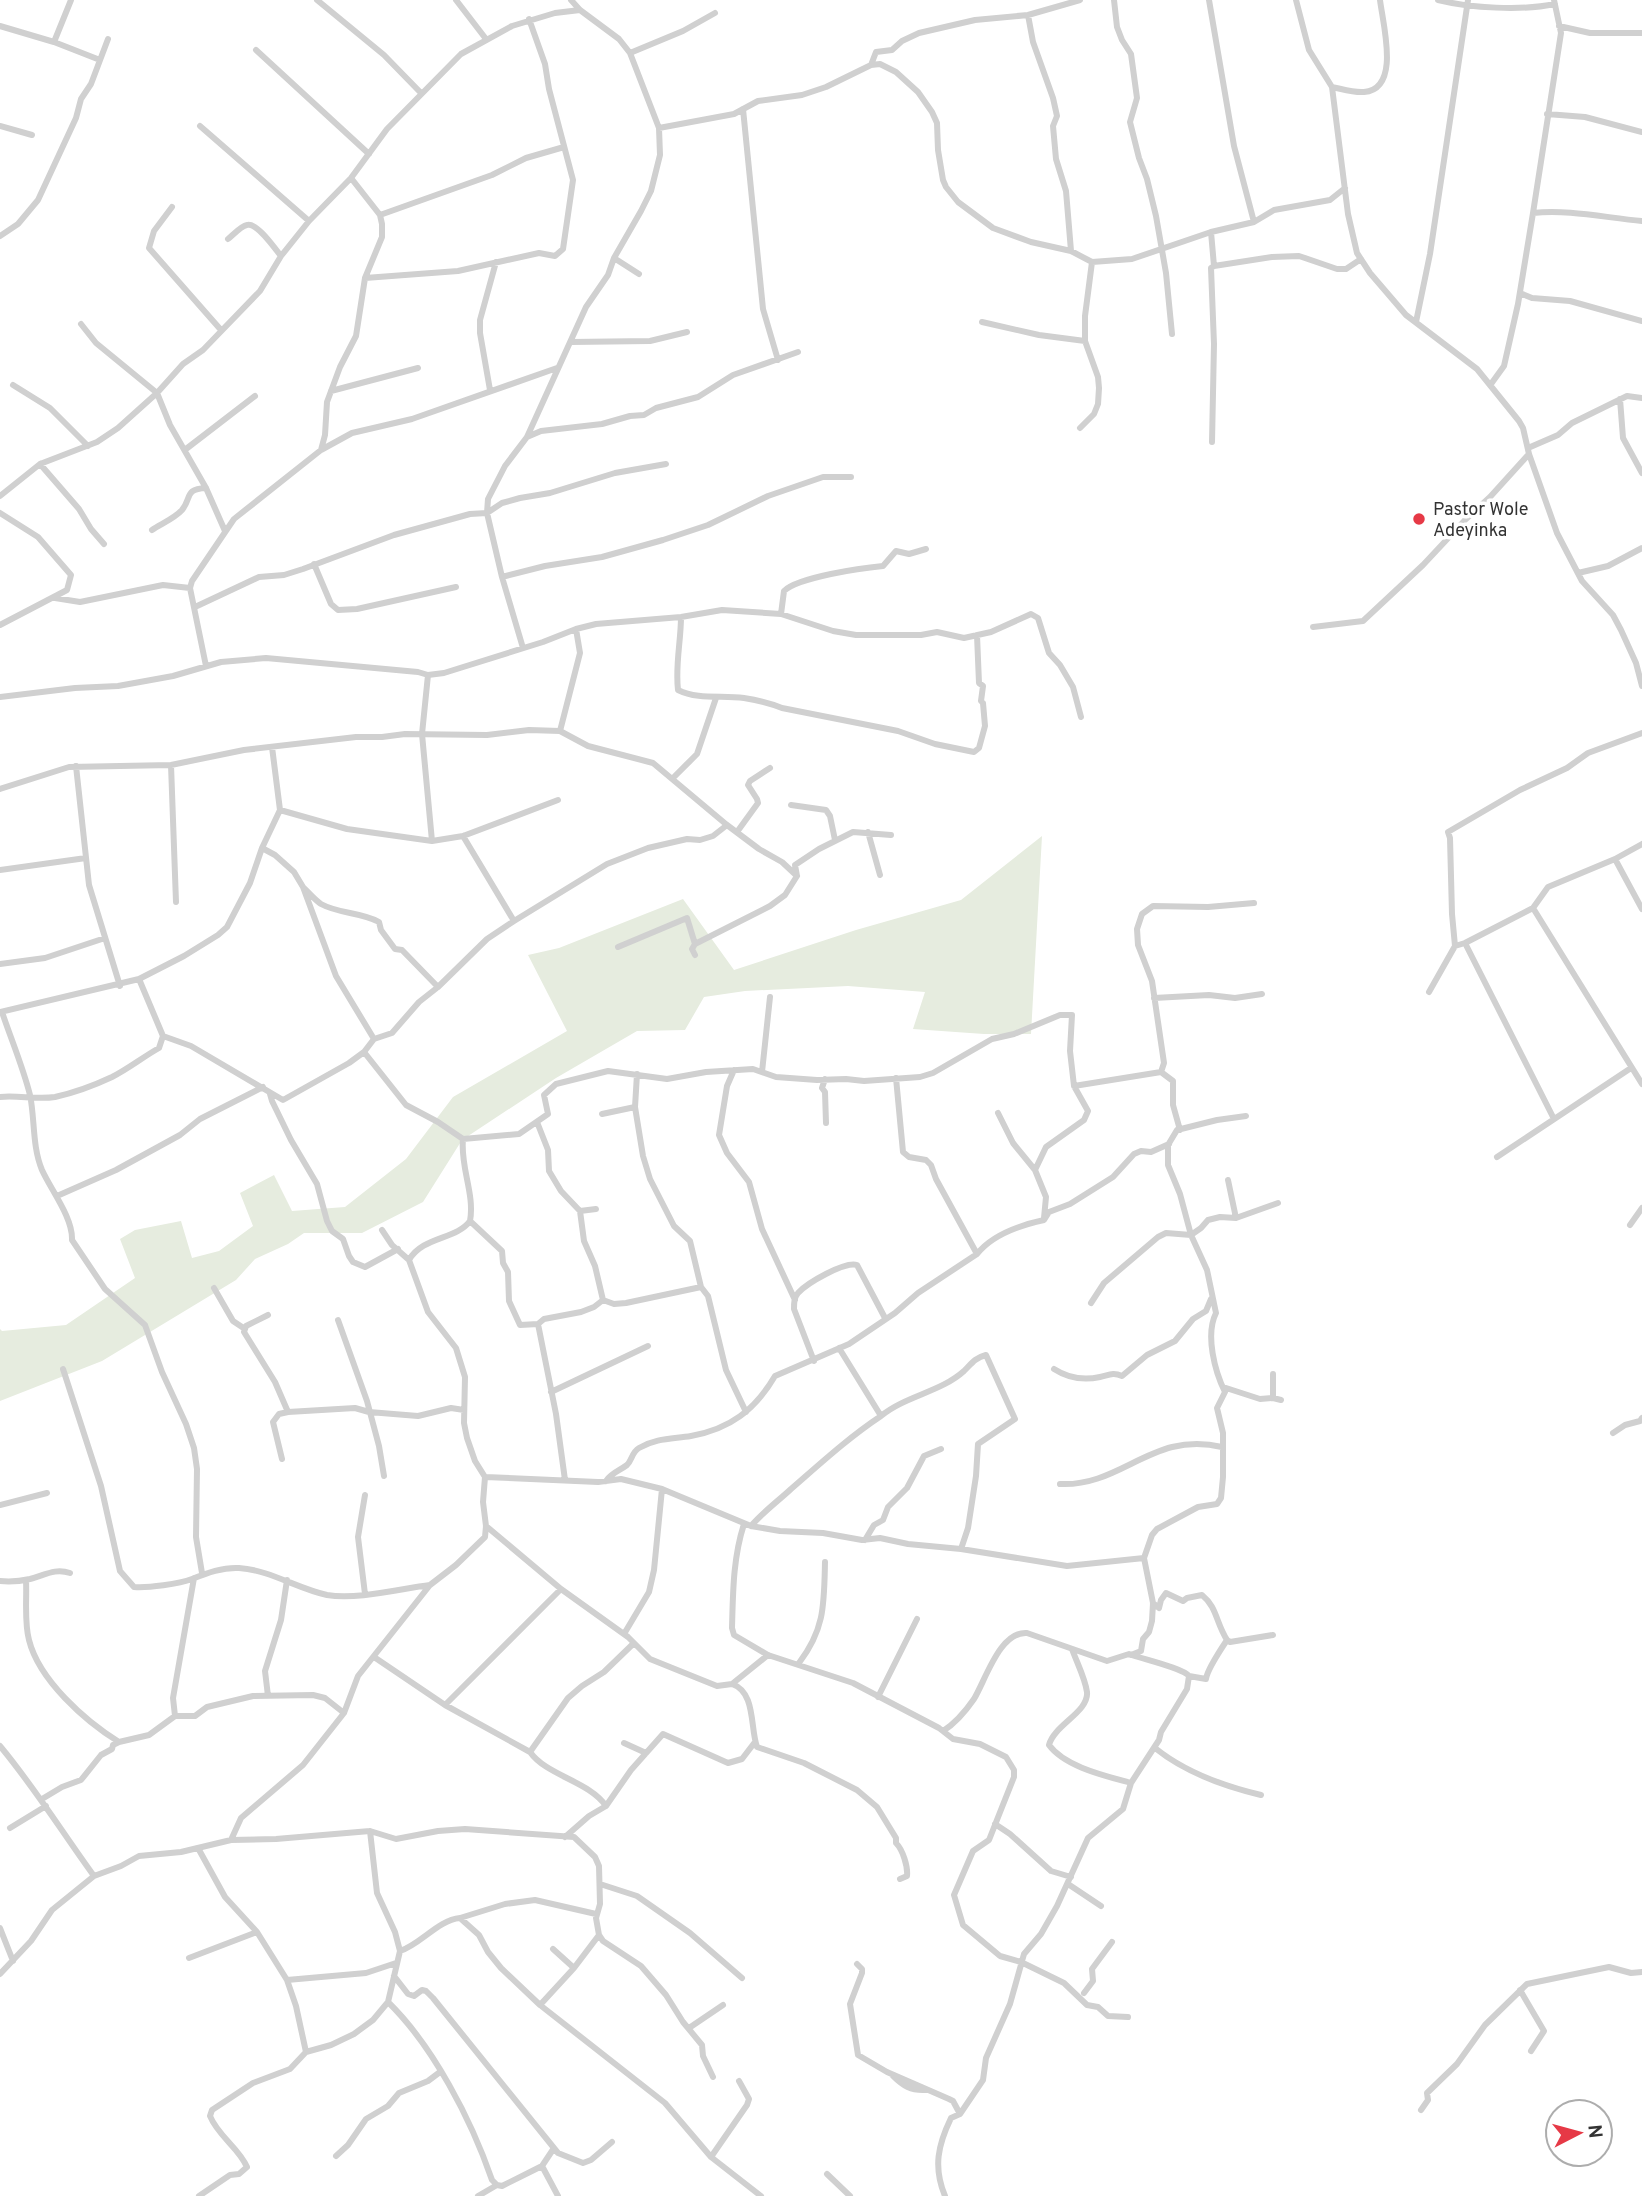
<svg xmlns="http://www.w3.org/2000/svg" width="1642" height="2196" viewBox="0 0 1642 2196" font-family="Overpass,sans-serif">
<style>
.green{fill:#e6ecdf}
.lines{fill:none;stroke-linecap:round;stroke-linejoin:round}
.street{stroke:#d0d0d0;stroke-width:6}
.poi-dot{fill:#e63946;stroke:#fff;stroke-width:2.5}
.labels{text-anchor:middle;stroke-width:7;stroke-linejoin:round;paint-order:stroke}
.poi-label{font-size:18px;fill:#333;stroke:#fff;text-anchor:start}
</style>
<rect width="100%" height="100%" fill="#fff"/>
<path class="green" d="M1042,836L1031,1034H984L913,1029L925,992L848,986L745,991L704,997L685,1030L637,1031L556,1078L462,1140L423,1202L362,1233H304L288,1244L255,1259L236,1280L102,1361L0,1401V1329L2,1331L66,1325L135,1278L120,1239L135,1230L181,1221L192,1258L219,1251L253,1226L240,1193L274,1175L292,1211L345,1207L406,1159L453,1097L567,1031L528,955L559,948L683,899L734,970L856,930L961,900Z"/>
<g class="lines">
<path class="street" d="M317,0L384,55L421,93
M456,0L486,39
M1114,0L1117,27L1122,40L1131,54L1137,98L1130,122L1139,158L1147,179L1156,216L1166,273L1172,334
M1209,0L1234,146L1254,222
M1296,0L1309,50L1332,87L1348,214L1357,253L1370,273L1406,315L1477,369L1519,421L1523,428L1529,454L1557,533L1582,581L1613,615L1621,630L1636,663L1642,686
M1438,0C1471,8 1521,11 1555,4
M1028,15L1033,42L1053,98L1057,116L1053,126L1056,159L1066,191L1071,251
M0,26L54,42L100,60
M1559,26L1590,33H1642
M54,42L71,0
M256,50L369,154
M630,53L683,31L715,13
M871,65L876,52L892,50L902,41L919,33L975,20L1028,15L1080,0
M1332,87C1342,89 1354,93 1364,92C1401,89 1383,25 1380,0
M743,109L763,309L778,360
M1547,114L1585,117L1642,132
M0,126L32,135
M200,126L309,221
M659,128L734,114L758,101L802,95L826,87L871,65L880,64L896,72L918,92L932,112L937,123L938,150L943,180L946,187L958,202L993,228L1031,242L1071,251L1092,262L1132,259L1211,232L1254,222L1274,210L1330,200L1345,188
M172,207L154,231L149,248L221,330
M1533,213C1568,209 1607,218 1642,221
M380,215L492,175L526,158L564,147
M1211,232L1214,266L1211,268L1214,344L1212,442
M0,236L18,224L38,200L76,118L81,99L91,84L108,39
M228,239C233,235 241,226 247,225C257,222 275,249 281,256
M614,258L639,274
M1214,266L1272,257L1299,256L1337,269H1346L1361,259
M365,278L458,271L539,253L555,256L563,249L573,180L549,89L545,64L529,19
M1520,293L1532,298L1570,301L1642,321
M982,322L1039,335L1085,341
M1416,322L1430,254L1468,0
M81,324L96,343L157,393L170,425L206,488L225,531
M571,342L650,341L687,332
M1491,384L1504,366L1518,304L1533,213L1561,33L1554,0
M13,385L50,408L88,446
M490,390L480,333V320L496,262
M331,391L418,368
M1620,399L1623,438L1642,473
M1080,428L1094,414L1098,404L1099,388L1098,377L1085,341V316L1092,262
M527,437L541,431L602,424L630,416L644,415L656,408L698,397L733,375L798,352
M1528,448L1558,435L1572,423L1627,396L1642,398
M186,449L255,396
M321,450L325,435L327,402L340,367L356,336L365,278L382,237V224L380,215L351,178
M40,464L79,509L91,529L104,544
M0,496L40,464L97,442L118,428L157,393L183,364L203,350L260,291L281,256L309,221L351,178L387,129L461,54L512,26L555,13L580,10
M0,513L38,537L71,575L67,590L0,625
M152,530C161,524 175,518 182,510C192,498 184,489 206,488
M314,564L331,604L338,610L357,609L456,587
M1578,573L1608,566L1642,548
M502,577L545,566L602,557L663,540L708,525L768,496L823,477H851
M55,598L80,602L163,585L190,588
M195,607L259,577L284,575L303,569L394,535L470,514L487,513L502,503L520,498L550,493L615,473L666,464
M781,614L784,591C798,577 862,568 883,566L896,551L909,554L926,549
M681,617C681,641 675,665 678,690C698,700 722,695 744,698C757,700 770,703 782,708L898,731L935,744L974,752L979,748L985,726L983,703L981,701L983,686L979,683L977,635
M1313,627L1363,621L1423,565L1466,519L1490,497L1529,454
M523,648L502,577L487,513L488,499L505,466L527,437L586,307L608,275L614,258L641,211L651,191L660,155L659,128L630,53L619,39L580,10L571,0
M206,666L190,588L192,581L234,519L321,450L352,433L412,419L557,368
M428,675L422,734L432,841
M0,697L75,688L118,686L173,676L221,662L266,658L418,672L428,675L444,673L543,642L576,629L596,624L681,617L722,610L781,614L833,631L856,635H921L937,632L964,638L991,632L1031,614L1038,618L1049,653L1060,665L1073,687L1081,717
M560,731L580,653L576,629
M171,765L176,902
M76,766L89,885L120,986
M673,778L697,754L716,698
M0,789L69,767L171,765L244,750L356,737H382L405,734L487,735L529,730L560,731L588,746L653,763L727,825L759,849L782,862L797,876L795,865L819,849L853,832L891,835
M791,805L826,810L830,816L835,840
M280,810L347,829L432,841L463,836L558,800
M737,832L758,803L757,799L748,785L750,781L770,768
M868,832L880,875
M463,836L514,921
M1642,844L1615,859L1642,909
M262,848L275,855L294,872L303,887L336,976L374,1039
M0,870L86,858
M304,888C309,893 315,900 321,904C339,914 361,912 379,922L381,930L395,949L402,950L438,987
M1533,908L1642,1084
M1465,943L1554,1119
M695,944L770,906L785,895L797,876
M1455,946L1452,914L1450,838L1448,832L1520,790L1567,768L1588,753L1642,733
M618,947L687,918L695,944L692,949L695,955
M0,964L45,958L105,938
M1429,992L1455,946L1465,943L1533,908L1548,887L1615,859
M1154,998L1209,995L1235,998L1262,994
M0,1012L139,979L184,956L218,935L227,927L250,883L262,848L280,810L272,747
M2,1012C11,1039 23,1067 30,1095C35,1119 32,1146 42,1170C51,1190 73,1218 72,1240L105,1289L145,1325L162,1372L186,1424L194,1448L197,1469L196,1537L202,1573
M163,1036L191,1046L283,1100L349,1063L364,1052L374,1039L392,1033L419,1002L438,987L487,939L514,921L607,864L648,848L687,839L700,840L713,836L727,825
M364,1052L406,1105L438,1122L463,1139
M734,1070L727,1086L719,1135L727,1153L749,1182L762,1229L795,1300
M762,1072L770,997
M1161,1072L1164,1063L1152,981L1138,945L1137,929L1142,914L1153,906L1208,907L1254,903
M637,1074L635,1107L643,1156L650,1179L674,1226L690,1241L701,1287
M896,1078L903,1152L909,1157L926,1160L931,1165L936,1179L977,1254
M825,1079L822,1088L825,1092L826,1123
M1074,1086L1161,1072L1173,1081V1105L1180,1130
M270,1094L272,1101L291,1140L317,1184L327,1221L332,1231L343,1239L349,1256L353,1262L365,1267L398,1249
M0,1097C18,1095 37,1100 55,1097C73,1093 95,1085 112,1077C128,1069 143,1057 159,1048L163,1036L139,979
M998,1113L1013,1143L1035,1170L1046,1197L1044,1218
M602,1114L635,1107
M537,1122L548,1150L549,1171L561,1191L580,1211L596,1209
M1497,1157L1631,1068
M1228,1180L1236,1218
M57,1196L116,1170L180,1135L200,1119L263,1087
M470,1221L502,1251L503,1263L508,1272L509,1301L520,1325L538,1324
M1630,1225L1642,1208
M382,1230L392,1245L409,1260
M214,1288L233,1321L245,1329
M603,1300L614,1304L626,1303L701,1287L708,1296L726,1370L746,1412
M1091,1303L1104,1283L1158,1237L1166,1233L1191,1235L1201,1228L1208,1220L1220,1217L1236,1218L1278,1203
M268,1315L246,1326L244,1332L275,1382L288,1412
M338,1320L367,1401L379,1446L384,1476
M814,1361L794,1309C794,1303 794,1298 798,1293C807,1283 845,1261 857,1265L885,1318
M63,1369L101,1486L120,1571L134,1587C148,1588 179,1584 192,1579C207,1573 223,1567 239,1568C270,1570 298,1589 327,1595C357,1600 399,1589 430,1585
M1054,1369C1068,1378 1082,1381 1100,1377C1109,1375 1113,1372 1122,1376L1147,1355L1175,1341L1193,1319L1206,1311L1211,1299
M1273,1374V1398
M1223,1387L1260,1399L1273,1398L1281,1400
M551,1392L648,1346
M881,1416C905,1396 941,1392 964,1371C972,1363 975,1358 986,1355L1015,1419L978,1444L976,1476L968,1528L961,1549
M1613,1433L1625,1425L1640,1421L1642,1418
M282,1459L273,1422L279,1414L288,1412L355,1408L369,1412L418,1416L451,1408L464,1410
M485,1477L598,1482L621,1479L662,1489L751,1526L780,1531L823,1533L862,1540L880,1538L908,1544L961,1549L1067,1566L1144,1558
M565,1480L556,1414L538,1324L544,1319L581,1312L594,1307L603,1300L595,1266L584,1241L580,1211
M606,1481C611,1473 619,1471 627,1465C632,1460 632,1452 639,1448C656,1438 672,1439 691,1436C730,1429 755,1410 775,1376L849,1344L895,1313L918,1293L977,1254C992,1235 1021,1225 1044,1220L1049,1212L1070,1204L1113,1177L1134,1154L1141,1151L1151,1152L1169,1144
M1060,1484C1122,1487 1153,1430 1222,1447
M365,1495L358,1537L365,1594
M0,1505L47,1493
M744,1524C733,1558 733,1592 732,1628L734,1635L768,1655L853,1683L939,1728L953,1739L980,1744L1006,1757L1014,1770V1777L989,1840L973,1851L954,1895L963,1925L1000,1956L1021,1962L1064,1983L1087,2005L1098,2007L1108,2016L1128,2017
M486,1526L561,1589L628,1637L650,1659L717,1686L732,1684L768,1655
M751,1526C763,1512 777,1502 791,1489C821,1463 848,1438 881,1416L839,1348
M865,1540L874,1525L883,1520L888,1507L907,1488L924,1456L941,1449
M26,1580C27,1599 24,1622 29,1640C39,1680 85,1721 119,1742L149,1735L175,1716H195L207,1707L253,1696L313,1695L325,1698L344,1713
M0,1581C10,1582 21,1581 30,1579C45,1575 55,1568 70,1573
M1153,1603L1159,1608L1161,1600L1166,1593L1183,1601L1187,1598L1202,1595C1217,1607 1216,1623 1227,1640
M624,1634L649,1592L654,1570L662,1489
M1227,1640L1230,1642L1273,1635
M1072,1649C1077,1663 1085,1678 1087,1692C1089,1712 1054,1725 1049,1745C1065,1767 1106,1776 1131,1783
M1131,1655L1141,1651L1143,1639L1149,1632L1152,1621L1153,1603L1144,1558L1152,1535L1157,1529L1198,1507L1217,1504L1221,1498L1223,1477V1433L1217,1408L1225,1392C1215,1372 1205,1335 1216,1313L1207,1270L1191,1235L1180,1194L1168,1165V1145L1177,1130L1217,1120L1246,1116
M374,1657L445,1705L530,1752C547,1776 589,1781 606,1806L589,1816L565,1837
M799,1663C825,1629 824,1604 825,1562
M732,1684C756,1692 750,1728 757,1747L804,1763L857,1790L877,1807L896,1838V1843C903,1850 908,1867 907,1876L900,1879
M268,1696L265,1671L281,1620L287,1580
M878,1697L917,1619
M445,1705L561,1589
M175,1716L173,1698L194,1578
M943,1731C956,1723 965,1712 974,1699C986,1679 1000,1631 1027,1633L1107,1661L1129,1654C1142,1659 1183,1668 1189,1676L1206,1679C1207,1670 1221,1649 1227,1640
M624,1743L646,1753
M0,1746C35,1788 62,1832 94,1876
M1155,1748C1186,1773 1223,1786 1261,1795
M530,1752L568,1698L582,1686L604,1672L634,1643
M42,1799L62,1787L81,1780L101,1755L112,1749L113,1745L119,1742
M606,1806L631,1770L663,1734L728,1763L742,1759L755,1742
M995,1824L1010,1834L1051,1871L1071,1877
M10,1828L46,1806
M231,1840L276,1839L370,1831L396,1839L438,1831L465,1829L574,1837L595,1857L599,1866L600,1904L596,1918L599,1935L603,1941L641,1966L666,1995L683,2022L702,2045L703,2056L713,2077
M198,1848L225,1897L257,1932L287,1980L296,2006L306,2052L290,2069L253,2083L212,2110L210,2116C218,2136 239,2148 247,2167L239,2174L230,2175L199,2196
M600,1884L637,1896L690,1933L742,1978
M1068,1884L1101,1906
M460,1918L505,1904L535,1900L596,1914
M0,1928L13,1961
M553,1949L574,1968
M400,1951C421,1944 438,1920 460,1918L479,1935L488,1952L501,1968L540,2005L665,2103L711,2157L761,2196
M189,1958L257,1932
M857,1964L862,1969V1973L850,2004L858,2055L887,2072L949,2099L953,2101L960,2114
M0,1974L31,1941L52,1910L94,1876L121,1866L139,1856L181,1852L231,1840L241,1818L303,1765L344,1713L358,1676L430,1585L456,1565L485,1537L486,1526L483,1502L485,1477L475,1461L467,1438L464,1423L465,1377L456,1348L428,1312L409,1260C423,1236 456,1240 470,1221C475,1194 460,1167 463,1139L519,1134L548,1114L544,1095L556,1084L608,1071L667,1079L706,1072L753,1069L776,1077L817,1080L846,1079L864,1081L920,1077L933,1073L992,1039L1014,1034L1060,1015H1072L1070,1051L1074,1086L1088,1111L1084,1120L1046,1147L1035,1170
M394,1976L408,1994L414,1996L422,1990L426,1991L433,1998L558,2153L583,2163L591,2160L612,2142
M287,1980L366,1973L396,1963
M1520,1990L1544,2031L1531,2051
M1084,1993L1093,1981L1092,1969L1112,1942
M388,2002C433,2046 471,2119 492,2180L497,2185L502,2186L542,2166L554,2148
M540,2005L574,1968L599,1935
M689,2028L723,2005
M306,2052L331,2045L354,2034L373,2020L388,2002L400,1951L395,1932L377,1893L370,1831
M893,2076C903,2086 911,2091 926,2090
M1421,2110L1428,2100L1427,2093L1457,2064L1485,2025L1527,1984L1609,1967L1631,1973L1642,1972
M336,2156L348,2145L366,2119L388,2106L399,2093L428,2081L440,2072
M711,2157L747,2105L749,2099L739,2081
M542,2166L558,2196
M827,2174L850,2196
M478,2196L497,2185
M945,2196C933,2167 938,2145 951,2118L960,2114L983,2080L986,2058L1010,2004L1024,1954L1041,1934L1057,1906L1088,1838L1123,1809L1131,1783L1159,1740L1161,1732L1187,1689L1189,1676"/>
</g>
<circle class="poi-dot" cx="1419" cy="519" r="7"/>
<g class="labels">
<g class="poi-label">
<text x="1433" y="515">Pastor Wole<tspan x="1433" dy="21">Adeyinka</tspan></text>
</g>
</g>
<g transform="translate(1579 2133) rotate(84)"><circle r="33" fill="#ffffff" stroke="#adadad" stroke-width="2"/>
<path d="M0-5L12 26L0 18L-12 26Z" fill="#e63946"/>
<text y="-10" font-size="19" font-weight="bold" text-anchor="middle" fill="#333333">N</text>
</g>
</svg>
